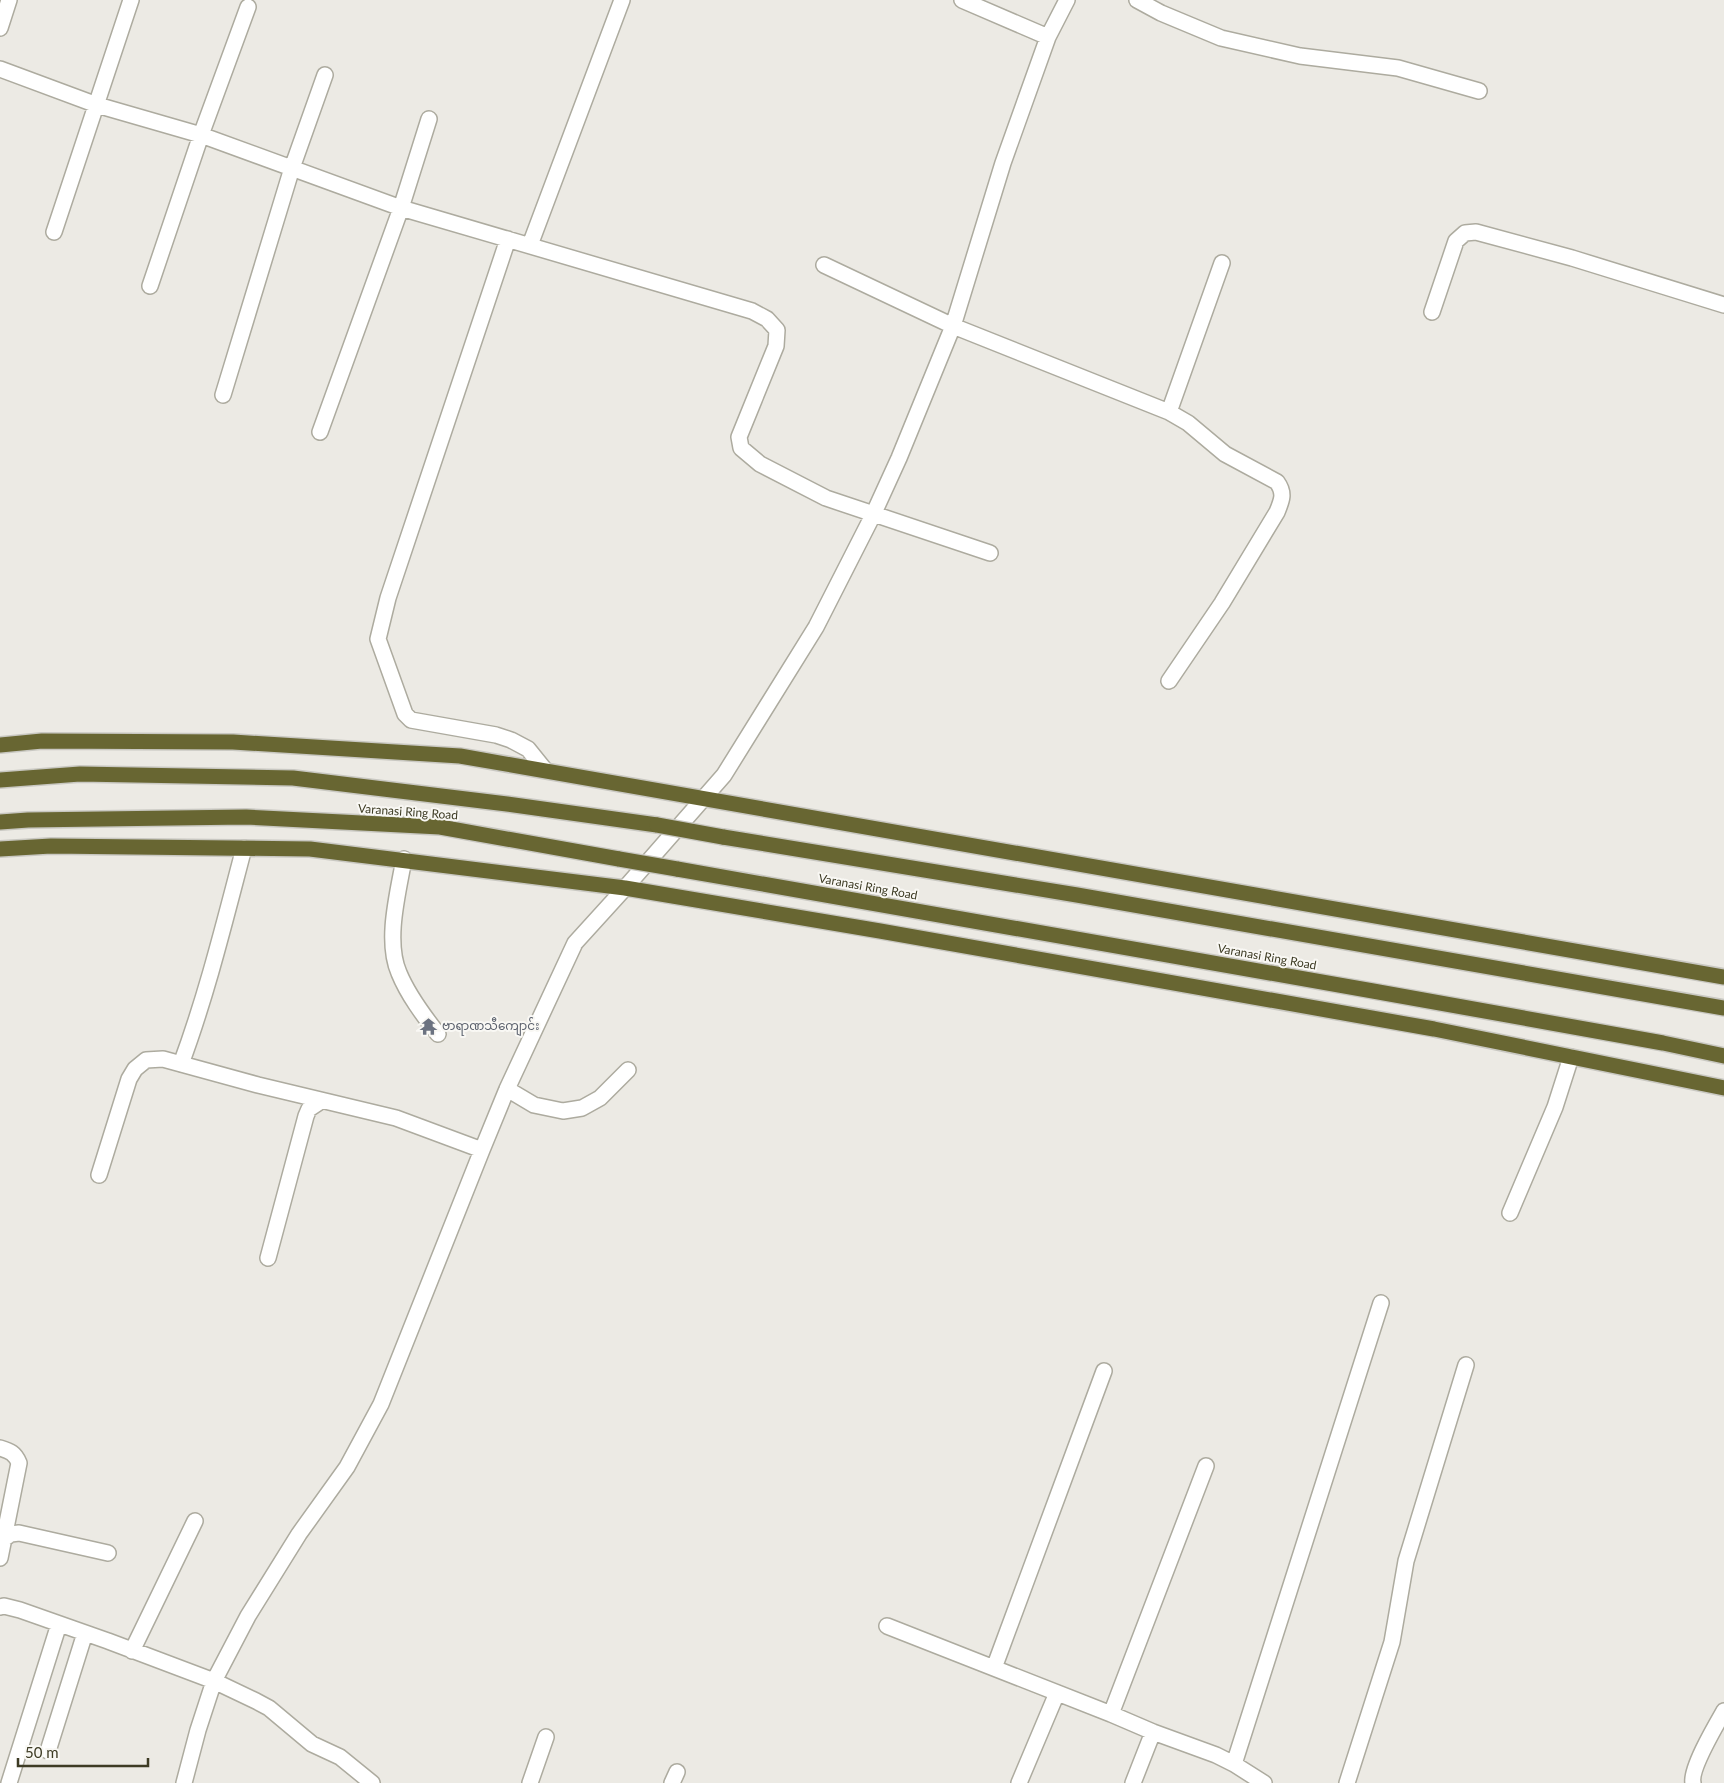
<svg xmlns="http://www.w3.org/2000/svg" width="1724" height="1783" viewBox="0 0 1724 1783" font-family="Lato,'Noto Sans Myanmar',sans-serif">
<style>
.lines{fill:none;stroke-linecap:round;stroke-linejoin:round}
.minor-casing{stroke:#adab9f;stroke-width:18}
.highway-casing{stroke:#c9c8c2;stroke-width:18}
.minor{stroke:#fff;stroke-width:15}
.highway{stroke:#686632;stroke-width:15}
.highway-bridge-casing{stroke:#c9c8c2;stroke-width:18;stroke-linecap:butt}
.highway-bridge{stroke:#686632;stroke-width:15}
.labels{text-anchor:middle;stroke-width:4;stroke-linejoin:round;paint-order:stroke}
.street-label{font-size:12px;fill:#3d3b24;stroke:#f9f8f4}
.worship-label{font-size:12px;fill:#5b616d;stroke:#f9f8f4;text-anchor:start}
</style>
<rect width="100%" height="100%" fill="#eceae4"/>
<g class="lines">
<defs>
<path id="minor" d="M962,0L1048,37
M1137,0L1161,13L1221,38L1300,56L1398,68L1479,91
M0,28L9,0
M0,69L97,105L201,135L401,208L752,311L767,319L777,330L776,346L739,437L741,448L760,464L826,498L990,553
M54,232L131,0
M508,239L388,598L378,639L405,714L411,720L496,735L511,740L528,749L545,770
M530,245L622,0
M824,265L953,326L1169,412L1188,423L1225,454L1277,482C1285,493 1282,500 1277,512L1222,603L1169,681
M150,286L201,135L248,7
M1432,312L1456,241L1465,233L1476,232L1572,258L1724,305
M223,395L292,168L325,75
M1169,412L1222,263
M320,432L401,208L429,119
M404,859C398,893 385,941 399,973C408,995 423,1015 438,1034
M181,1064C207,994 225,920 244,848
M507,1089L534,1105L563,1111L582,1108L600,1098L628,1070
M99,1175L129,1079L135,1069L146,1060L163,1059L258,1085L396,1118L482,1150
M1510,1213L1555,1107L1571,1057
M268,1258L306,1116L309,1109L321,1101
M0,1448C10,1451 15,1453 19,1463L0,1558
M2,1540L11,1534L19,1533L108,1553
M0,1607L4,1606L20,1610L108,1641L214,1681L256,1701L269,1708L312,1744L340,1757L372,1783
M887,1626L1111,1714L1153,1732L1216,1755L1234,1764L1264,1783
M132,1651L195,1521
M994,1668L1104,1371
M1111,1714L1206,1466
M48,1751L85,1633
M1234,1764L1381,1303
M9,1783L59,1624
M184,1783L198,1730L214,1681L248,1616L299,1534L347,1467L381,1404L482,1150L507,1089L575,943L625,888L724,775L816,627L873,515L899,458L953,326L1003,163L1048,37L1067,0
M530,1783L546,1737
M672,1783L677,1772
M1019,1783L1057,1693
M1133,1783L1153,1732
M1347,1783L1392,1642L1406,1561L1466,1365
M1693,1783C1690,1769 1716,1725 1724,1711"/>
<path id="highway" d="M0,745L42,741L233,742L460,756L1724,977
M0,780L80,774L293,778L507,804L657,825
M0,822L28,820L246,817L440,827L619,859
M723,837L1077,895L1724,1008
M0,849L51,846L310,849L625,888L880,931L1434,1029L1724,1088
M677,869L1373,991L1663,1043L1724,1056"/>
</defs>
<use href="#minor" class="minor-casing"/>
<use href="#highway" class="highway-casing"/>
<use href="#minor" class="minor"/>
<use href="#highway" class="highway"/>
<defs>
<path id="highway-bridge" d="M657,825L723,837
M619,859L677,869"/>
</defs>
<use href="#highway-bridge" class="highway-bridge-casing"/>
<use href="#highway-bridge" class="highway-bridge"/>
</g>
<defs>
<symbol id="temple-bare" viewBox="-9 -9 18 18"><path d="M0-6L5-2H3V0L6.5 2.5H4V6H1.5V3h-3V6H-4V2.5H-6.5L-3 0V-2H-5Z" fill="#6b7280" stroke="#f9f8f4" stroke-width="2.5" paint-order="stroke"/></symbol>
</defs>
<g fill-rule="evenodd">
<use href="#temple-bare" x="416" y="1014" width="25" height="25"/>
</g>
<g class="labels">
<g class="street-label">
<text transform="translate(408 812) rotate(4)" y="4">Varanasi Ring Road</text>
<text transform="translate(868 887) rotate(10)" y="4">Varanasi Ring Road</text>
<text transform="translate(1267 957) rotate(10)" y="4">Varanasi Ring Road</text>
</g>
<g class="worship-label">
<text x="442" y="1030">ဗာရာဏသီကျောင်း</text>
</g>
</g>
<path d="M18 1758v8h130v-8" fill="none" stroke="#3d3b24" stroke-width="2.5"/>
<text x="25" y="1758" font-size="15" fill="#3d3b24" stroke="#f9f8f4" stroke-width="4" paint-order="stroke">50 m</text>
</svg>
